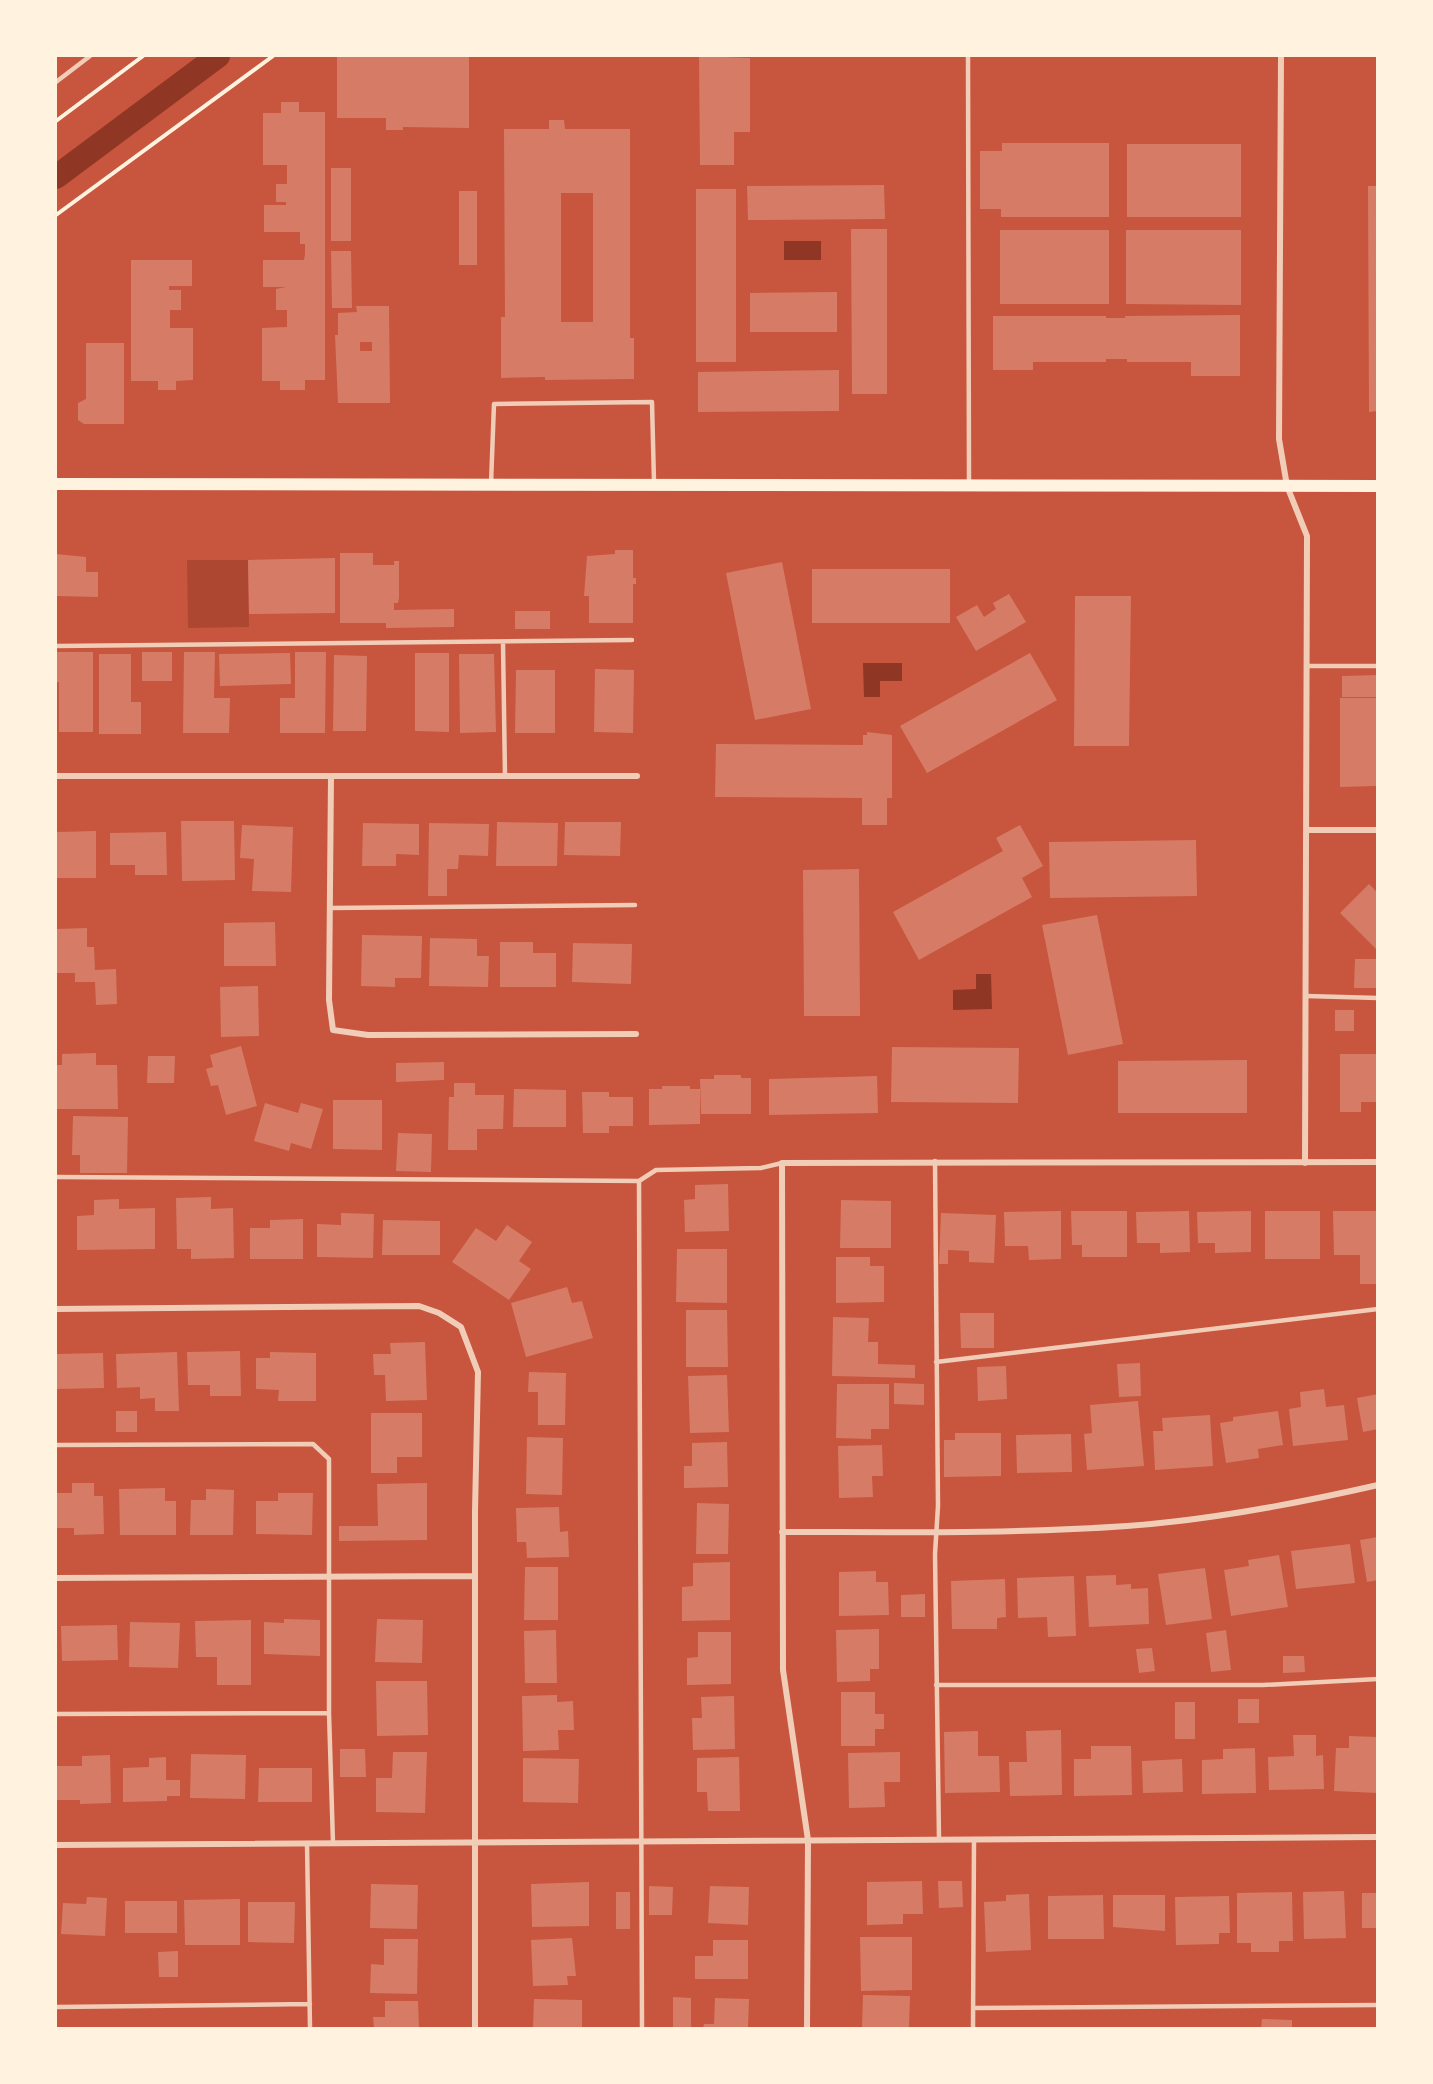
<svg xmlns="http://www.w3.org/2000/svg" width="1433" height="2084" viewBox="0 0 1433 2084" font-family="Ubuntu,sans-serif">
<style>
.green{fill:#ae4732}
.water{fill:#8f3625}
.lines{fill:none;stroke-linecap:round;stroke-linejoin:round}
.canal{stroke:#8f3625;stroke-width:24}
.building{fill:#d67c66;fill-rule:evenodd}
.path{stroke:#fff3e0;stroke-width:4}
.service{stroke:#f1ccb7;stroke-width:4.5}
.minor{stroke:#f1ccb7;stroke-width:6}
.secondary{stroke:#fff3e0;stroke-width:12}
</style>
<rect width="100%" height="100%" fill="#c8553d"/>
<path class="green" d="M187,560H248L249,627L188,628Z"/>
<path class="water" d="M784,241H821V260H784Z
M863,663H902V681H880V697H864Z
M976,974H991L992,1009L953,1010V990L976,989Z"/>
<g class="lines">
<path class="canal" d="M56,177L218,56"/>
</g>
<path class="building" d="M337,56H469V128L403,127V130H386V118H337Z
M699,56L750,58V132H734V165H700Z
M281,102H299V112H325V380H305V390H280V381H262V328L287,327V310H276V289L286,287H263V260H304L305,254V244H300V232H264V205H286V202H276V184H287V165H263V113H281Z
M549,120H564L565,129H630V338H634V379L545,380V377L501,378V317H505L504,129H549ZM561,193H593V322H561Z
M1002,143H1109V217H1001V209H980V151H1002Z
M1127,144H1241V217H1127Z
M331,168H351V241H331Z
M884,185L885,219L748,220L747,186Z
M1368,186H1378V411L1369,412Z
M696,189H736V362H696Z
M459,191H477V265H459Z
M851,229H887V394H852Z
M1000,230H1109V304H1000Z
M1126,230H1241V305L1126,304Z
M331,251H351L352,308H332Z
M131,260H192V286H169V290H181V310H170V328H193V380L176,381V390H158V381H131Z
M837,292V332H750V293Z
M356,306H389L390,403H338L335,335H338V313L357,312ZM360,342H372V351H360Z
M1240,315V376H1191V362H1127V359H1106V362H1033V370H993V316H1106V318H1125V316Z
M86,343H124V424H84L78,420V403L86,399Z
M839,370V411L698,412V372Z
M615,550H633V578H636V584H633V623H589V596H584L587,556L615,554Z
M340,553H373V565H394V561H399V598L398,603H394V610L454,609V627L386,628V623H340Z
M56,554L86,557V572H98V597L56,596Z
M335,558V613L249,614L248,560Z
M782,562L811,709L755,720L726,573Z
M812,569H950V623H812Z
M1009,594L1026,622L976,651L956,617L977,605L984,617L996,609L993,603Z
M1075,596H1131L1129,746H1074Z
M515,611H550V629H515Z
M56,652H93V732H59V682H56Z
M142,652H172V681H142Z
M184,652H215L214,698H230L229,733H183Z
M295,652H326L325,733H280V698H295Z
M290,653L291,684L220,686L219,654Z
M415,653H449V732L415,731Z
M1030,653L1057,700L927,773L900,726Z
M99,654H131V702H141V734H99Z
M459,654H494L496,732L460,733Z
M334,655L367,656L366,731H333Z
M595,669L634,670L633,733L594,732Z
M516,670H555V733H515Z
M1378,675V697H1342V676Z
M1340,698H1378L1376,786L1340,787Z
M867,732L892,735V798H887V825H862V798L715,797L716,744L863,745V735H867Z
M181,821H234L235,880L182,881Z
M497,822L558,823L557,866H496Z
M565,822H621L620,856L564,855Z
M363,823L419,824V855L396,854V866H362Z
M429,823L489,824L488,856L459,855L458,869H447V896H428Z
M242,825L293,827L291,892L252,891L254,859L240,858Z
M1020,825L1043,866L1022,878L1032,897L919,960L893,912L1003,851L996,838Z
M96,831V878H56V832Z
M166,832L167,875H135V865H110V833Z
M1196,840L1197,896L1050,898L1049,842Z
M859,869L860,1016H804L803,870Z
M1369,884L1378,893V951L1340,913Z
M1097,915L1123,1044L1068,1055L1042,925Z
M275,922L276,966H224V923Z
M87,928V947H94L95,970L116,969L117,1004L96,1005L95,982H75V973H56V929Z
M362,935L422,936L421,978H395V987L361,986Z
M430,938L477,939V956H489L488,987L429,986Z
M500,942H533V953H556V987H500Z
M573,943L632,944L631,984L572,982Z
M1355,959H1378V988H1354Z
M258,986L259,1036L221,1037L220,987Z
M1335,1010H1354V1031H1335Z
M241,1046L257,1106L226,1115L218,1085L211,1086L206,1069L213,1067L210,1055Z
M892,1047L1019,1048L1018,1103L891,1102Z
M96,1053V1065H117L118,1109H56V1065H62V1054Z
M1340,1054H1378V1102H1361V1112H1340Z
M148,1056H175L174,1083H147Z
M1247,1060V1113H1118V1061Z
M444,1062V1080L396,1082V1063Z
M714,1075H741V1078H751V1114H701L700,1079H714Z
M877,1076L878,1113L769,1115V1079Z
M454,1083H475V1095H504L503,1129H477V1150H448L449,1097H454Z
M662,1086H690V1089H700V1124L649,1125V1089H662Z
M514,1089L566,1090V1127H513Z
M582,1092H609V1097H633V1126H609V1133H583Z
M333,1100H382V1150L333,1149Z
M265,1103L298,1113L301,1103L323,1109L311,1149L291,1143L289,1151L254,1141Z
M73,1116L128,1117L127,1173H80V1155H72Z
M398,1133L432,1134L431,1172L396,1171Z
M728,1184L729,1231L685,1232L684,1200L695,1199V1185Z
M211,1197V1209L233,1208L234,1258L191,1259V1249H177L176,1198Z
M119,1199V1209L155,1208V1249L77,1250V1216L94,1215V1200Z
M841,1200L891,1201V1248H840Z
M1061,1211V1259L1029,1260L1028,1246H1005L1004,1212Z
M1071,1211H1127V1257H1082V1245H1072Z
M1189,1211L1190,1252L1160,1253V1243H1137L1136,1212Z
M1251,1211V1252L1215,1253V1243H1198L1197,1212Z
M1265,1211H1320V1259H1265Z
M1333,1211H1378V1284H1360V1255H1334Z
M341,1213L374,1214L373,1258L317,1257V1224L341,1225Z
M941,1213L996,1215L994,1263L969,1262V1251L948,1250V1264H939Z
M303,1219V1259H250V1228H270V1220Z
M383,1220L440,1221V1255H382Z
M507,1225L532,1242L519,1261L531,1269L509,1300L452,1262L476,1228L496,1241Z
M677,1249H727V1303L676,1302Z
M836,1257H870V1266H884V1302L836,1303Z
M567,1287L572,1303L582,1301L593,1338L526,1357L511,1303Z
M686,1310H727L728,1367H686Z
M960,1313H994V1348H961Z
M833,1317L869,1318L868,1342H878V1364L915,1365V1378L832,1376Z
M425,1342L427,1400L386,1401L385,1375H374L373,1354H391L390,1343Z
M240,1351L241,1396H210V1385H188L187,1352Z
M177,1352L179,1411H155V1398L140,1399V1387L117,1388L116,1354Z
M270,1352L316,1353V1401H278L279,1390L256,1389V1358H270Z
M103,1353L104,1388L56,1389V1354Z
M1140,1363L1141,1396L1119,1397L1117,1364Z
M1006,1366L1007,1399L978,1401L977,1367Z
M529,1372L566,1373L565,1425H538V1392H528Z
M727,1375L729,1432L690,1433L688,1376Z
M894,1383L924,1384V1405L894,1404Z
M837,1384H889V1429H871V1439L836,1438Z
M1324,1389L1326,1407L1344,1405L1348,1440L1293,1446L1289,1409L1301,1407L1300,1392Z
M1378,1394V1429L1363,1432L1357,1398Z
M1138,1401L1144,1466L1087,1470L1084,1434L1092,1433L1090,1405Z
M116,1411H137V1432H116Z
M1278,1411L1283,1445L1258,1449L1259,1458L1226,1463L1220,1423L1233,1421V1417Z
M371,1413H422V1457H397V1473H371Z
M1210,1415L1213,1466L1155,1470L1153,1431H1163L1162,1418Z
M955,1433H1001V1476L944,1477V1440H955Z
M1071,1434L1072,1472L1017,1473L1016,1435Z
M527,1437L563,1438L562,1495L526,1494Z
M727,1442L728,1487L684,1488V1466H692V1443Z
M882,1445L883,1476H872L873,1497L839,1498L838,1446Z
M72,1483H94V1496H103L104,1534L74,1535V1528H56V1493H72Z
M427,1483V1540L339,1541V1526H378L377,1484Z
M165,1488V1501H176V1535H120L119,1489Z
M206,1489L234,1490L233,1535H190L191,1500H206Z
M278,1493H313L312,1535L256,1534V1501H278Z
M697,1503L729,1504L728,1554H696Z
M559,1507L560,1532L568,1531L569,1557L527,1558L526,1542H517L516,1508Z
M1378,1537V1580L1367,1582L1360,1540Z
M1350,1544L1355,1583L1296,1589L1291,1551Z
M1279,1555L1288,1607L1231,1616L1224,1570L1249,1566L1248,1560Z
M730,1562V1620L682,1621V1587L693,1586V1563Z
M525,1567H558V1620H524Z
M1205,1568L1212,1619L1166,1625L1158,1574Z
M876,1571V1582H888L889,1615L839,1616V1572Z
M1116,1575V1585L1131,1584V1589L1148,1588L1149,1624L1089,1627L1086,1576Z
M1074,1576L1076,1636L1048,1637L1047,1617L1018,1618L1017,1578Z
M1005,1579L1006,1617L997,1618V1629H952L951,1581Z
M925,1594V1617H901V1595Z
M284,1619L320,1620V1656L264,1654V1622L284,1623Z
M377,1619L423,1620L422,1663L375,1662Z
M251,1620V1685H217V1657H196L195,1621Z
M130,1622L180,1623L178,1668L129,1667Z
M117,1625L118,1660L62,1661L61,1626Z
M879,1629V1669H870V1681L837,1682L836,1630Z
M556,1630L557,1683H525L524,1631Z
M1226,1630L1231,1670L1211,1672L1206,1633Z
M698,1632H731V1684L687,1685V1658L698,1657Z
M1152,1648L1155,1671L1139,1673L1136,1649Z
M1283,1656H1304L1305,1672L1283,1673Z
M376,1681H427L428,1735L377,1736Z
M841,1692H875V1714H884V1729H875V1746H841Z
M557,1695V1702L573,1701L574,1730H558L559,1750L523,1751L522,1696Z
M734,1696L735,1749L693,1750L692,1718H702L701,1697Z
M1238,1699H1259V1723H1238Z
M1175,1702H1195V1739H1175Z
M1061,1730L1062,1795L1010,1796L1009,1762H1027L1026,1731Z
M978,1731V1756H999L1000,1792L945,1793L944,1732Z
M1293,1735H1316V1756L1323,1755L1324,1789L1269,1790L1268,1757L1294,1756Z
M1349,1736L1378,1737V1793L1334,1791L1336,1748H1349Z
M1091,1746H1131L1132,1795L1074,1796V1759H1091Z
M1255,1748L1256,1793L1202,1794V1760L1223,1759V1749Z
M340,1749H365L366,1777H340Z
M393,1752H427L425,1813L376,1812V1778H392Z
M900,1752V1782H884L885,1807L849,1808L848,1753Z
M191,1754L246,1755L245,1799L190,1798Z
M110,1755L111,1803L80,1804V1800H56V1766H82V1756Z
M166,1757V1780H180V1796H167V1801L123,1802V1768L149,1767V1758Z
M739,1757L740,1811H708L707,1792H697V1758Z
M523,1758L579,1759L578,1803L523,1802Z
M1182,1759L1183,1792L1143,1793L1142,1761Z
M259,1768H312V1802H258Z
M922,1881L923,1914H903V1924L867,1925V1882Z
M938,1881H962L963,1907L939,1908Z
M589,1882V1926L532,1927L531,1884Z
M371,1884L418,1885L417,1929L370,1928Z
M649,1886L673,1887L672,1915H649Z
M710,1886L749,1887L748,1925L708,1923Z
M1344,1891L1346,1938L1304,1939L1303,1892Z
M616,1892H630V1929H616Z
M1292,1892L1293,1941H1279V1952H1251V1943H1237V1893Z
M1362,1893H1378V1928H1362Z
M1029,1894L1031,1950L986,1952L984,1902L1006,1901V1895Z
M1103,1895L1104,1939H1048V1896Z
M1113,1895H1165V1931L1113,1927Z
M1229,1896L1230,1933H1219V1944L1176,1945L1175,1897Z
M87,1897L107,1898L105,1936L61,1934L63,1903L86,1904Z
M240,1899V1945H185L184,1900Z
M125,1901H177V1933H125Z
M248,1902H295L294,1943L248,1942Z
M860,1937H912V1990L861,1991Z
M572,1938L576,1976H567L568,1985L533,1986L531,1940Z
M384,1939H418L417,1994L370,1993L371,1964L384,1965Z
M713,1940H748V1979H695V1956H713Z
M178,1951V1977H159L158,1952Z
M863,1995L910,1996L909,2028H862Z
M673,1997L691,1998V2028H673Z
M715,1998L749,1999L748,2028H703L704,2024H714Z
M534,1999L582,2000V2028H533Z
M385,2001H418L419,2028H374L373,2017H385Z
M1262,2019L1292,2020V2028H1261Z"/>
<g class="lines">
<path class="path" d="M56,121L143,56
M56,215L273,56"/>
<path class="service" d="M968,56L969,483
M56,82L90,56
M491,484L494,404L652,402L654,482
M503,643L505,776
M56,646L632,640
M1307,666H1378
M330,908L635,905
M1306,996L1378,998
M935,1161L938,1506L935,1554L939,1839
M56,1177L639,1181L656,1170L761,1168L782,1163
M639,1181L642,2028
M936,1362L1378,1309
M56,1445L313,1444L329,1459V1713L333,1843
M936,1685H1263L1378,1679
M56,1714L329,1713
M307,1843L310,2028
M56,2007L310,2004
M974,2008L1378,2005
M973,2028L974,1839"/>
<path class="minor" d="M1281,56L1279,439L1287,486L1307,536L1305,1163
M56,776H637
M331,776L329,1000L333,1030L368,1035L636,1034
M1306,830H1378
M56,1309L419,1306L439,1313L461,1327L478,1372L475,1511V2028
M782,1532C897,1532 1012,1534 1127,1526C1211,1520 1295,1504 1378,1485
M56,1578L475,1576
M56,1845L1378,1837
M807,2028L808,1840L783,1670L782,1163L1378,1162"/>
<path class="secondary" d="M56,484L1378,486"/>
</g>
<rect width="1433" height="2084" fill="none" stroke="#fff3e0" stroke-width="114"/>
</svg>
